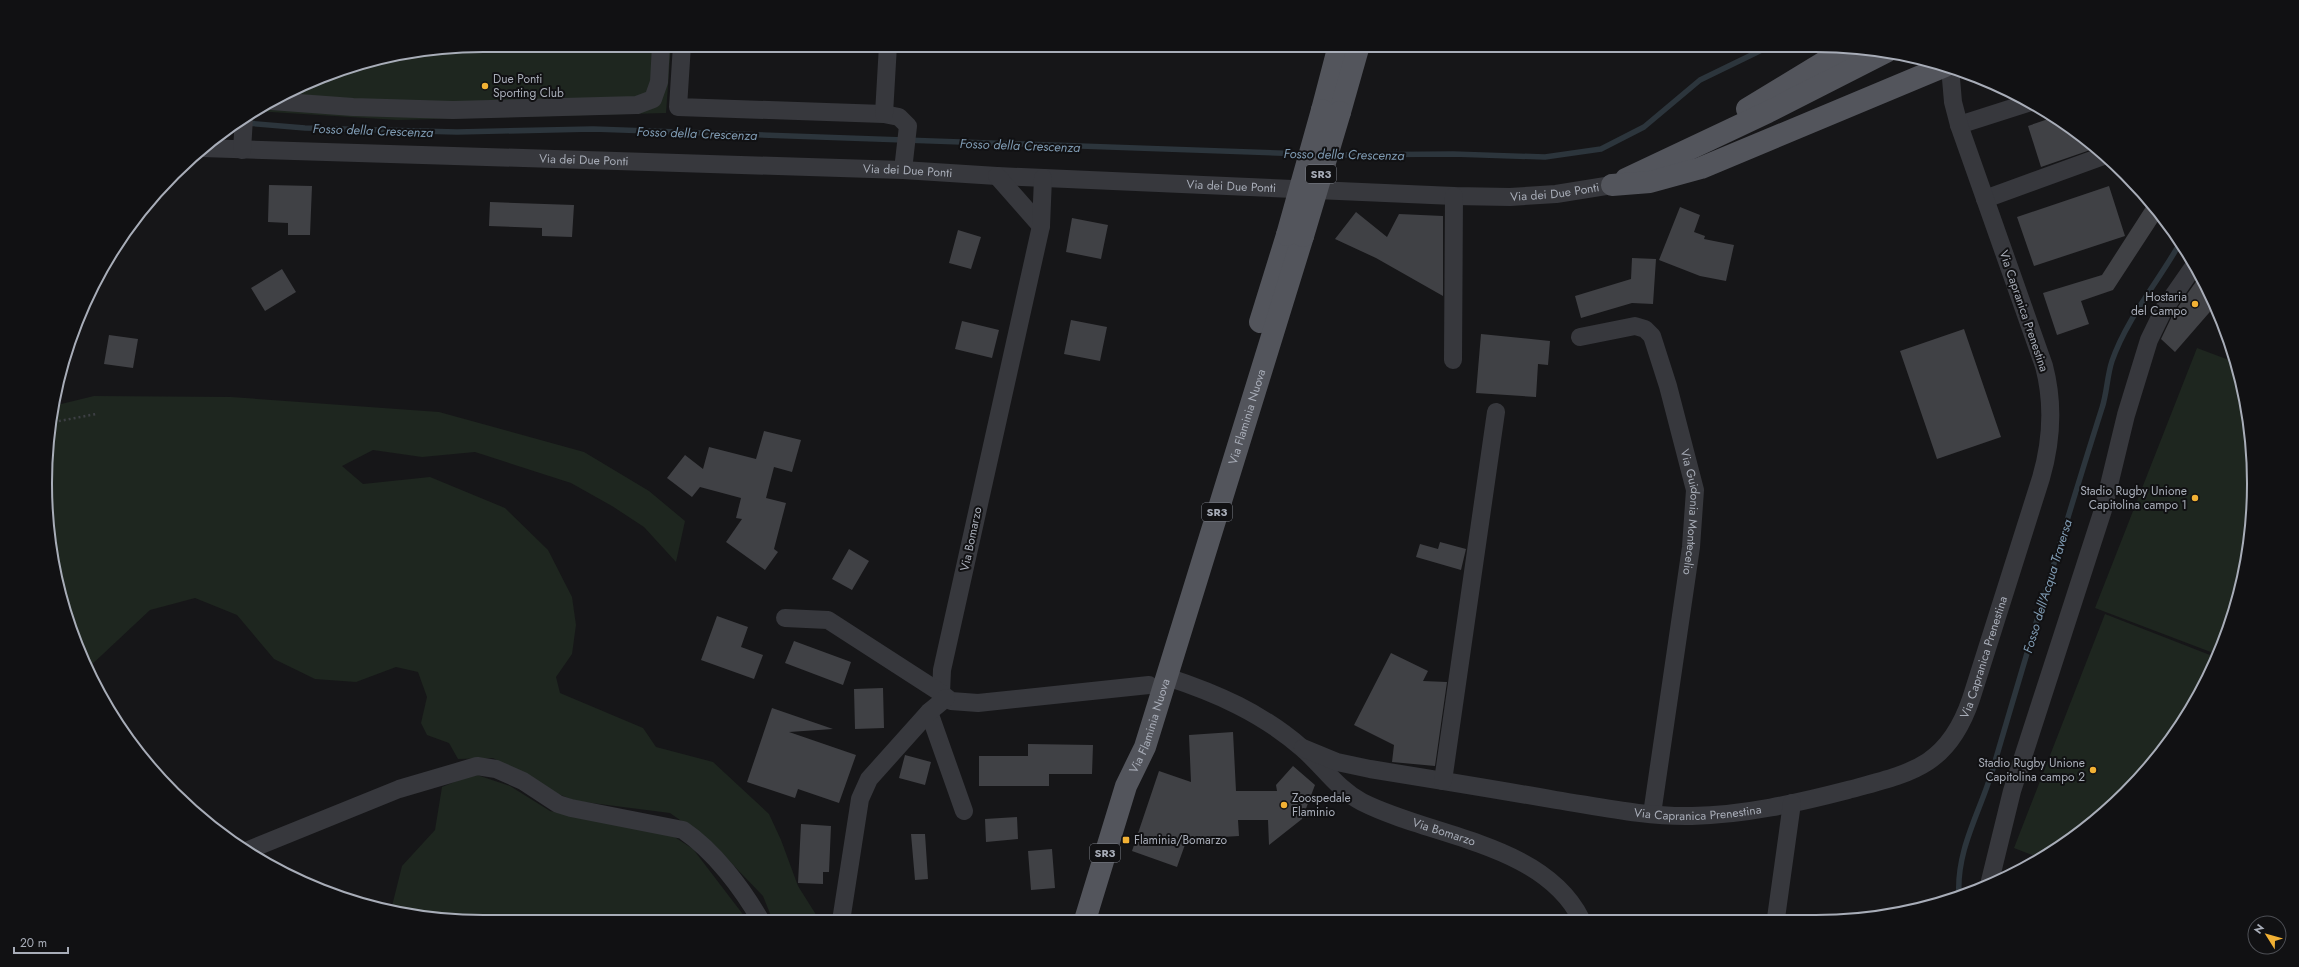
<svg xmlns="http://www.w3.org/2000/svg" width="2299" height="967" viewBox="0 0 2299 967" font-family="Jost,sans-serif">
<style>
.green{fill:#1e261f}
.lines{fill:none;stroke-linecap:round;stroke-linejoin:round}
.stream{stroke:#2c353c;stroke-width:5.5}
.building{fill:#404145}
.path{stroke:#3d3f44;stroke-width:2.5;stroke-dasharray:2 3;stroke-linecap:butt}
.minor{stroke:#37383d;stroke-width:18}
.major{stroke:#53555c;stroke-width:22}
.major-bridge{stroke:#53555c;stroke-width:22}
.poi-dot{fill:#f2b134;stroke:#111113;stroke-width:1.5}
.labels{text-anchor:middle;stroke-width:4;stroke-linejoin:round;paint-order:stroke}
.shield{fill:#111113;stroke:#7b7e86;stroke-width:1}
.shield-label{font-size:11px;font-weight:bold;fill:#a8adb8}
.poi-label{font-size:12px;fill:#a8adb8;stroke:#111113;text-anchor:start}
.street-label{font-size:12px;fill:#a8adb8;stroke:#111113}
.water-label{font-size:13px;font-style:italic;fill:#7f9bb3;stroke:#111113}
.rim{fill:none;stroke:#a8adb8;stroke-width:2}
</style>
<rect width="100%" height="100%" fill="#161618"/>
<path class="green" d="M484,45H671L666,113L398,120L255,111L264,104L342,68L398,53Z
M2197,348L2237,363L2253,455L2250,541L2231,624L2216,654L2095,608Z
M94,396L231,397L439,412L584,452L649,491L685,521L676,562L644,527L612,506L571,483L475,452L422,457L373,450L342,466L363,484L430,477L505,508L548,550L572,597L576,625L572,654L556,677L560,693L643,728L656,747L713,762L769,814L781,840L798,886L820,921H773L763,896L711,842L670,813L576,801L558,794L493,758L458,759L449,743L427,735L421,723L427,697L418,672L396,667L356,682L315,679L274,659L237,615L195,598L150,610L87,669C51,596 35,487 53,406Z
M2105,614L2215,657L2180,727L2104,813L2059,848L2040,858L2014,848Z
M474,774L510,786L550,811L600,822L670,834L693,849L748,921L484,922L426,918L391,910L402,866L435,830L442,787Z"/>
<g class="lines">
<path class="stream" d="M246,123L305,128L457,132L593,129L1305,154
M1332,155L1453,154L1545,157L1601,149L1644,127L1700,80L1772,45
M1959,895C1956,848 1982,809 1994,765C2029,646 2064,527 2102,408C2107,393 2107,376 2112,361C2127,318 2158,282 2180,243"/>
</g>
<path class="building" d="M2054,117L2086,140L2096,148L2041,167L2028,126Z
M269,185L312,186L310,235H288V223L268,222Z
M2109,186L2125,236L2034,266L2017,217Z
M490,202L574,205L572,237L542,236V228L489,226Z
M2149,202L2162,215L2113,290L2081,301L2089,324L2057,335L2043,293L2102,275Z
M1680,207L1700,215L1694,232L1705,236L1704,239L1734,245L1726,281L1700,276L1659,260Z
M1356,212L1387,237L1399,214L1443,216V296L1376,258L1335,239Z
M1072,218L1108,225L1101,259L1066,252Z
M958,230L981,237L971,269L949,263Z
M1632,258L1656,259L1653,304L1632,303L1581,318L1575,296L1631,279Z
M282,269L296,292L265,311L251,288Z
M2200,276L2209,289L2215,306L2175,352L2161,339L2173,314Z
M1071,320L1107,327L1100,361L1064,354Z
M962,321L999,330L992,358L955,349Z
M1964,329L2001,437L1937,459L1900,351Z
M1481,334L1550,341L1548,365L1538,364L1536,397L1476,393Z
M109,335L138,339L133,368L104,364Z
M764,431L801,440L792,472L774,467L766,498L786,503L774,549L778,552L765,570L726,542L742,519L736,518L741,498L700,487L692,497L667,478L685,455L703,469L709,447L756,459Z
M1440,542L1466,549L1461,570L1416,557L1420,544L1438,549Z
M849,549L869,561L852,590L832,579Z
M717,616L748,627L741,647L763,655L754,679L701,660Z
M794,641L851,662L843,685L785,663Z
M1391,653L1428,671L1423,681L1447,682L1435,766L1392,762L1394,745L1354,725Z
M883,688L884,728L855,729L854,689Z
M772,708L833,729L789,732L856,755L839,803L798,789L795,798L747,782Z
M1233,732L1236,791H1277L1276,785L1293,766L1315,785L1302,819L1269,845L1268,820H1238L1239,836L1187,839L1177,867L1132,851L1159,771L1191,782L1189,735Z
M1028,744L1093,745L1092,774H1049V786H979V756H1028Z
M905,755L931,762L925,785L899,778Z
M1017,817L1018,839L986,842L985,819Z
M801,824L831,826L829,872H823V884L798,883Z
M911,834H925L928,879L915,880Z
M1052,849L1055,888L1031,890L1028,851Z"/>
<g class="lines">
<path class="path" d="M49,423L96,414"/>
<g class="minor">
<path d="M682,45L678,107L884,114L899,117L908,126L903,170"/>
<path d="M271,101L353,107L453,110L637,105L653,99L659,82L661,45"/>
<path d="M884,114L888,45"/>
<path d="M1959,125L2031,102"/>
<path id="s1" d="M202,148L903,170L997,176L1454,196L1510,197L1556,194L1612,185"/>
<path d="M242,150L244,118"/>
<path d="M997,176L1041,226"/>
<path d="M1043,178L1041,226L942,670L941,693L951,701L978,703L1149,685"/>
<path d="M1985,199L2106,155"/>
<path id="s2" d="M1580,337L1635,326L1645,329L1652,336L1668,386L1695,490L1691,547L1652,814"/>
<path d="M1453,360L1454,196"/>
<path d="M785,618L828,620L941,693"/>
<path id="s3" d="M1167,677C1216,693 1262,713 1302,748C1323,766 1337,789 1362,802C1431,837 1543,843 1581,919"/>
<path d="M929,712L964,811"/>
<path id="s4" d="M1303,748L1337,762L1370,769C1432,779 1494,789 1556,800C1601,807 1646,817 1692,816C1744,815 1798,803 1848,790C1911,773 1948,767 1971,699L2041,478C2052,440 2054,404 2044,366L1959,125L1953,102L1950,67"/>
<path d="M1443,781L1496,412"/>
<path d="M246,851L399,789L477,766L496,769L523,781L558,804L571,808L683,830C714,851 742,888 761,921"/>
<path d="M1989,885L2012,791L2103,510L2126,415L2149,340L2164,309L2194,266"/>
<path d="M1776,918L1792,803"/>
<path d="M841,921L860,799L869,779L929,712L946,698"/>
</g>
<g class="major">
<path d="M1747,109L1849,47"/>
<path d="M1322,110L1339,45"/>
<path d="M1340,112L1359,45"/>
<path d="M1626,179L1768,112L1886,52"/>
<path d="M1612,185L1650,182L1701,168L1945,66"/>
<path d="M1260,322L1287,235"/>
<path id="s5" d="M1085,920L1126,786L1145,747L1303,236"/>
</g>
<path class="major-bridge" d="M1287,235L1322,110
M1303,236L1340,112"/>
</g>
<g class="poi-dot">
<circle cx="485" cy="86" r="4"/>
<circle cx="2195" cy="304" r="4"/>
<circle cx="2195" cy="498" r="4"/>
<circle cx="2093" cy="770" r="4"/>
<circle cx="1284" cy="805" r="4"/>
<rect x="1122" y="836" width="8" height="8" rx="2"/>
</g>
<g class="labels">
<g class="shield">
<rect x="1306" y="165" width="30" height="18" rx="3"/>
<rect x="1202" y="503" width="30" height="18" rx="3"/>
<rect x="1090" y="844" width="30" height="18" rx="3"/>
</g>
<g class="shield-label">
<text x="1321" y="178">SR3</text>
<text x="1217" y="516">SR3</text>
<text x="1105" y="857">SR3</text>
</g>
<g class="poi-label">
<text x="493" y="83">Due Ponti<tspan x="493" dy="14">Sporting Club</tspan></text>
<text x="2187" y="301" text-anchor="end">Hostaria<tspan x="2187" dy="14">del Campo</tspan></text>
<text x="2187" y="495" text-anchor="end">Stadio Rugby Unione<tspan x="2187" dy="14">Capitolina campo 1</tspan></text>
<text x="2085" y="767" text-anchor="end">Stadio Rugby Unione<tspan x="2085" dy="14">Capitolina campo 2</tspan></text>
<text x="1292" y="802">Zoospedale<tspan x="1292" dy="14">Flaminio</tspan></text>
<text x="1134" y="844">Flaminia/Bomarzo</text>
</g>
<g class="street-label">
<text dy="4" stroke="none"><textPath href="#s1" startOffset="382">Via dei Due Ponti</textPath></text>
<text dy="4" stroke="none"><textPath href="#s1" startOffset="706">Via dei Due Ponti</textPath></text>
<text dy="4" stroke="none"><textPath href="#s1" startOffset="1030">Via dei Due Ponti</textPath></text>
<text dy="4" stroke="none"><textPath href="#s1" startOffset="1354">Via dei Due Ponti</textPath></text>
<text transform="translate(2024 311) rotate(71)" y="4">Via Capranica Prenestina</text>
<text dy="4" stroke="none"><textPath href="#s5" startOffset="529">Via Flaminia Nuova</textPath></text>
<text dy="4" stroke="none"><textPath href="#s2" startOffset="258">Via Guidonia Montecelio</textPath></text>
<text transform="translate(971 539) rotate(-78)" y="4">Via Bomarzo</text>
<text dy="4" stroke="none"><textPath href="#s4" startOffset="761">Via Capranica Prenestina</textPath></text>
<text dy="4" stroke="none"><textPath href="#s5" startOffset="205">Via Flaminia Nuova</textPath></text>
<text dy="4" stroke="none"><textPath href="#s4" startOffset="402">Via Capranica Prenestina</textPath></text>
<text dy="4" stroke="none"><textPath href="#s3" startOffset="322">Via Bomarzo</textPath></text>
</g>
<g class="water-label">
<text transform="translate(373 130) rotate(2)" y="5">Fosso della Crescenza</text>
<text transform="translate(697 133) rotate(2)" y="5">Fosso della Crescenza</text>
<text transform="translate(1020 145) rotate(2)" y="5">Fosso della Crescenza</text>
<text transform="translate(1344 154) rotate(1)" y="5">Fosso della Crescenza</text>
<text transform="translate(2047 586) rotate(-73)" y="5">Fosso dell'Acqua Traversa</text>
</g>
</g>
<path d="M0 0H2299V967H0ZM483 52H1816A431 431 0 0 1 2247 483V484A431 431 0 0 1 1816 915H483A431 431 0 0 1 52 484V483A431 431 0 0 1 483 52Z" fill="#111113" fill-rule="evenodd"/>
<path class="rim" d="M483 52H1816A431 431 0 0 1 2247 483V484A431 431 0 0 1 1816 915H483A431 431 0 0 1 52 484V483A431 431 0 0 1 483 52Z"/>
<g transform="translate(2267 935) rotate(307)"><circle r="19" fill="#111113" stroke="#4d4f55"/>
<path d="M0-3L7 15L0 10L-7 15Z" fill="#f2b134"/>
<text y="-6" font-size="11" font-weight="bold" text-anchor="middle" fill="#a8adb8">N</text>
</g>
<path d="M14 947v6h54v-6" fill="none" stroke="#a8adb8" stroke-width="2"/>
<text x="20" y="947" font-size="12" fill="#a8adb8" stroke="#111113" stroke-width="3" paint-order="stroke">20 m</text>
</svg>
